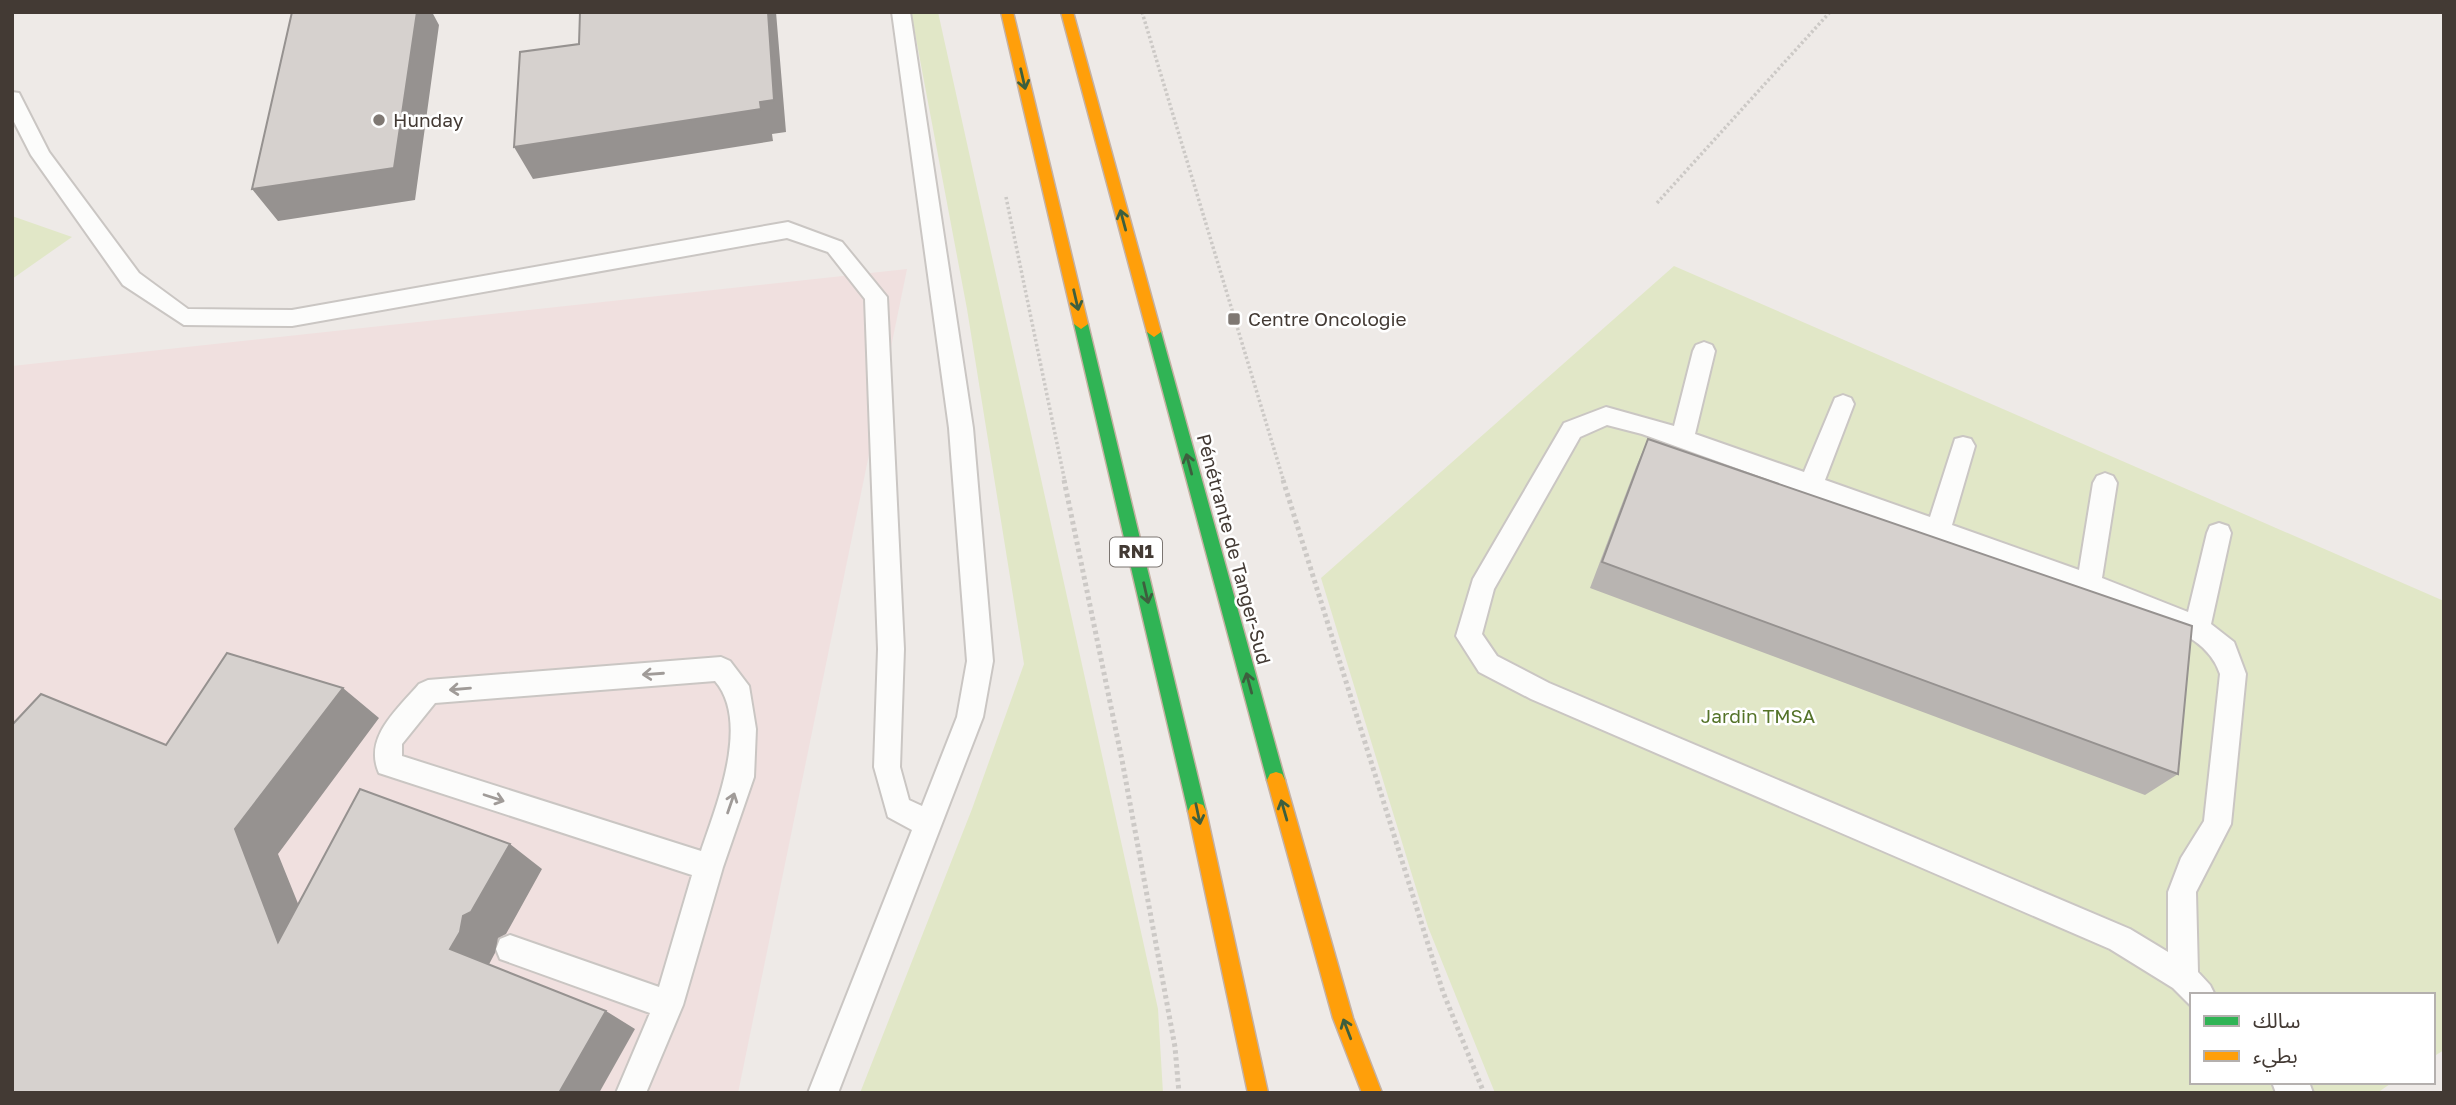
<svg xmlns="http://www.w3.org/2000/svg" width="2456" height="1105" viewBox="0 0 2456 1105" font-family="'Golos Text','Noto Sans Arabic',sans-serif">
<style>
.medical{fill:#f0e0df}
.green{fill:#e1e7c7}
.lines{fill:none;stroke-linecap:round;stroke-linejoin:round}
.lane-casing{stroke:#cac6c3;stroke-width:4}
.fast-casing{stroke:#c5b1a3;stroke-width:3}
.slow-casing{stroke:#c5b1a3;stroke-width:3}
.path-far1{stroke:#ccc9c6;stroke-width:3.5;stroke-dasharray:2.5 2.5;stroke-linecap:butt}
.path{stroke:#ccc9c6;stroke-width:5;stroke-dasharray:3.5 3.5;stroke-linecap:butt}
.lane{fill:#fcfcfb;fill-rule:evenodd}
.fast{fill:#30b455;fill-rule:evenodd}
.slow{fill:#ff9f0a;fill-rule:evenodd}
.wall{fill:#b8b4b1}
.shaded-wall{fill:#969290}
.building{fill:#d6d1ce;stroke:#969290;stroke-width:2}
.oneway{stroke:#3d5f3e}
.oneway2{stroke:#a09b98}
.poi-dot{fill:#7f7873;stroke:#fff;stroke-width:2.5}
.labels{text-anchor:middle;stroke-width:5;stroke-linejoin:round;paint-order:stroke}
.shield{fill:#fff;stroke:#7b7571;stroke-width:2}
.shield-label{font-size:18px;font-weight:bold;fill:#433a34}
.poi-label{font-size:19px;fill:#433a34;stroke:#fff;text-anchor:start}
.street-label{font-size:19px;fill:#433a34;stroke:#fff}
.park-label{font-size:19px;fill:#547329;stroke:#fff}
</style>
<rect width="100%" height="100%" fill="#eeeae7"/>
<path class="medical" d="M907,269L738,1093H12V366Z"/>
<path class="green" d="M911,12H938L1158,1009L1163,1093H860L972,809L1024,664L967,309Z
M12,216L72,237L12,279Z
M1674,266L2444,601V1050L2433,1057V995H2192V1082H2393L2377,1093H1495L1428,927L1321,578Z"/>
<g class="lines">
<defs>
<path id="lane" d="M892,12H910L973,428L993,661L983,717L838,1093H808L912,830L888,817L874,767L878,649L865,299L828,252L787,238L292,326L184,325L123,285L31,155L12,118V92L19,93L49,152L139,273L188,309L292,310L788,222L842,242L887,297L904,649L900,767L909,800L922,806L957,717L967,661L949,428Z
M1704,342L1712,345L1715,351L1695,434L1804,472L1835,398L1843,395L1851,398L1854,404L1825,480L1930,517L1955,439L1963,437L1971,439L1975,446L1952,525L2079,570L2093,483L2097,476L2105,473L2113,476L2117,483L2102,578L2188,612L2207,533L2210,526L2219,523L2228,526L2231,533L2211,624L2234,642L2246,674L2231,824L2196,892L2198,972L2210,985L2215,995H2192L2190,1005L2173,988L2110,949L1531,699L1479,672L1456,636L1473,579L1564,423L1606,407L1674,426L1693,351L1696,345ZM1607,425L1642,434L2143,615C2173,629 2209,640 2220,674L2204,821L2181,858L2168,892V952L2130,929L1549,683L1497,656L1482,634L1494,589L1580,437Z
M721,657L730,661L749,686L756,729L754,777L723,867L683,1005L646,1093H616L650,1013L500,959L496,949L500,939L510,935L659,987L692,875L379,773C363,737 398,709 419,684L428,680ZM715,681C751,722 716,806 701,851L402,756V744L435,703Z
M2272,1082H2309L2313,1093H2276Z"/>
<path id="fast" d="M1081,319L1088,324L1206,811L1203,817L1197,819L1191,817L1188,811L1074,324Z
M1154,327L1161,332L1285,780L1282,786L1276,788L1270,786L1267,780L1147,332Z"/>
<path id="slow" d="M1001,12H1013L1088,324L1081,329L1074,324Z
M1061,12H1073L1161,332L1154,337L1147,332Z
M1276,772L1282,774L1285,780L1353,1018L1382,1093H1362L1333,1018L1267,780L1270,774Z
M1197,803L1203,805L1206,811L1268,1093H1248L1188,811L1191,805Z"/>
</defs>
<use href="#lane" class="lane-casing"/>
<use href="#fast" class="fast-casing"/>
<use href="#slow" class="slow-casing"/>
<path class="path-far1" d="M1142,12L1284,482
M1006,197L1065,482
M1657,203L1830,12"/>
<path class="path" d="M1064,480L1122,760L1175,1047L1179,1093
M1283,480L1443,992L1484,1093"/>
<use href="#lane" class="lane"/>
<use href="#fast" class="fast"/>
<use href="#slow" class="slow"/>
</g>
<path class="wall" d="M1648,439L2178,774L2145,795L1590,588L1636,467Z"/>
<path class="shaded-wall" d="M417,12H432L439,25L415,200L278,221L252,189Z
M768,12H776L786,132L772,134L773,141L533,179L514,147L760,102Z
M343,688L379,718L278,854L322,963L278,942L235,829Z
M510,844L542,869L506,934L498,938L495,953L486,970L450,949L463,916Z
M606,1011L635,1029L599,1093H559Z"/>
<path class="building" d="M292,12H417L394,168L252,189Z
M580,12H768L774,100L760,102L761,109L514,147L520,52L579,44Z
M1648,439L2192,626L2178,774L1602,562Z
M227,653L343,688L235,829L278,942L360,789L510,844L471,912L463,916L460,932L450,949L606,1011L559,1093H12V725L41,694L166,745Z"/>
<defs><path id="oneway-shaft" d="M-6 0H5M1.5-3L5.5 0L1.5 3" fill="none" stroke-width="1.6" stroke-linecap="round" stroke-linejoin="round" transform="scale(1.75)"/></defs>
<g class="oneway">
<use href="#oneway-shaft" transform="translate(1023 79) rotate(77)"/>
<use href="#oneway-shaft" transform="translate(1123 220) rotate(-105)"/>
<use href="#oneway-shaft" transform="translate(1076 300) rotate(77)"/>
<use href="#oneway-shaft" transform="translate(1189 464) rotate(-105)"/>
<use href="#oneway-shaft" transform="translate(1146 593) rotate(77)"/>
<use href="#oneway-shaft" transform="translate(1249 683) rotate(-105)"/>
<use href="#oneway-shaft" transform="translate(1284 810) rotate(-106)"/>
<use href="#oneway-shaft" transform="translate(1198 814) rotate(78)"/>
<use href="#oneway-shaft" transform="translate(1347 1029) rotate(-111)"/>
</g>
<g class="oneway2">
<use href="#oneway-shaft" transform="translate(653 674) rotate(176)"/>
<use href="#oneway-shaft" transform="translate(460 689) rotate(175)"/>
<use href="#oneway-shaft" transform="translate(494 798) rotate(18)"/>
<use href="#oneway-shaft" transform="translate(731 803) rotate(-71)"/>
</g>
<g class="poi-dot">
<circle cx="379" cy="120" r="7"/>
<rect x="1227" y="312" width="14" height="14" rx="3.5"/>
</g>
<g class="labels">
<rect class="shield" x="1110" y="537.5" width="52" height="29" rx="5"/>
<g class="shield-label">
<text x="1136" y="558">RN1</text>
</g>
<g class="poi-label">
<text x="393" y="127">Hunday</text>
<text x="1248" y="326">Centre Oncologie</text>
</g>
<g class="street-label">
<text transform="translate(1234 549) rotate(75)" y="7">Pénétrante de Tanger-Sud</text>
</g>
<g class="park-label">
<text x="1758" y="723">Jardin TMSA</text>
</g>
</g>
<rect width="2456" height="1105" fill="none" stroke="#433a34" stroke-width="28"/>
<rect x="2190" y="993" width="245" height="91" fill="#ffffff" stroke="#b4b0ae" stroke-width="2"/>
<rect x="2204" y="1016" width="35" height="10" fill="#30b455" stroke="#b4b0ae" stroke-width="2"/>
<text x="2253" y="1028" font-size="21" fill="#433a34">سالك</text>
<rect x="2204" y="1051" width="35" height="10" fill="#ff9f0a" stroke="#b4b0ae" stroke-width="2"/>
<text x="2253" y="1063" font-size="21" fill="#433a34">بطيء</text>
</svg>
